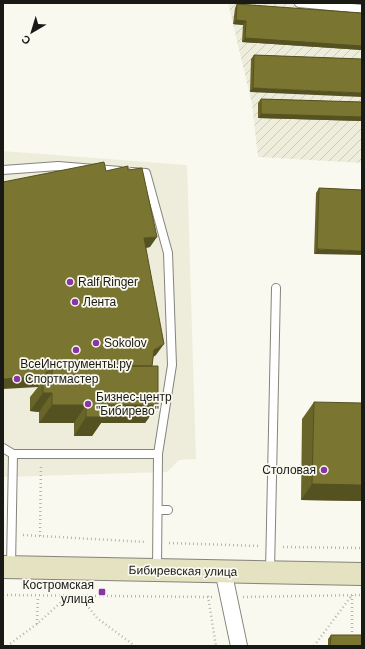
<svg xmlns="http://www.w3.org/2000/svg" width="365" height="649" viewBox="0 0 365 649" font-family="Helvetica,sans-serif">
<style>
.built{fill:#eeeddc}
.industrial{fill:url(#industrial-furrows)}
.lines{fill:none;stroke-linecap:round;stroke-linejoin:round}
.service-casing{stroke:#85847c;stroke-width:10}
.minor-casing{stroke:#85847c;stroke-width:18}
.secondary-casing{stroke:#85847c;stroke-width:24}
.path{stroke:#b6b6ae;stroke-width:2.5;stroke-dasharray:1 3;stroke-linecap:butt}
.service{stroke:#fff;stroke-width:8}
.minor{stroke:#fff;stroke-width:16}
.secondary{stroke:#e4e2c0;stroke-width:22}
.wall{fill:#696529}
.shaded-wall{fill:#555222}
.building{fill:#7a7530;stroke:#555222}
.poi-dot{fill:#8736a5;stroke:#faf9f0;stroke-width:1.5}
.labels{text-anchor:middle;stroke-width:3.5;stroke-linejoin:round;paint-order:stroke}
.poi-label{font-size:12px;fill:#191916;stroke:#faf9f0;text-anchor:start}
.street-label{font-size:12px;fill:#191916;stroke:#faf9f0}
</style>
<defs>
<pattern id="industrial-furrows" width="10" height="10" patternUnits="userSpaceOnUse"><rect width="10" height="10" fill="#eeeddc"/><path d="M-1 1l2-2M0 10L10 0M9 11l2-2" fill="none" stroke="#cccbbc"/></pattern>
</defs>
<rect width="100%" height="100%" fill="#faf9f0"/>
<path class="built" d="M3,151L187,165L196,459L179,460L167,472L3,477Z"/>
<path class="industrial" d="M228,3H362V163L258,157L252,104Z"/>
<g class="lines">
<defs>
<path id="service" d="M299,3L362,9
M3,170L58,166L120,171
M132,172L146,173L168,253L172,365L158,454
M3,448L13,454H158L157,570
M158,510H168
M11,567L13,454
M270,571L276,288"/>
<path id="minor" d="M223,570L239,646"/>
<path id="secondary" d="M3,567L362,574"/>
</defs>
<use href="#service" class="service-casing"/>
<use href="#minor" class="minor-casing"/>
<use href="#secondary" class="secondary-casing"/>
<path class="path" d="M23,535L146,542
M40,536L41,466
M169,543L260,546
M283,547L362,548
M3,595L212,597
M79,595L97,618L135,646
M352,595V638
M208,596L216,646
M243,597L362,595
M37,624L38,596
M7,646L37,624L69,595
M314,646L352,595"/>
<use href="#service" class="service"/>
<use href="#minor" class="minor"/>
<use href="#secondary" class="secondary"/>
</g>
<path class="wall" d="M237,4L362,13V50L242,42L243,25L233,24L235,8Z
M254,55L362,59L250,92L251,59Z
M261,99L362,102V121L258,118V103Z
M128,170L150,247L146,248L156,355L153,357L152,366L158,405L145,423H101L92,436H74V423H39V412L30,411V397L38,387L106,171Z
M319,188L362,190L314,254L316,193Z
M314,402L362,501L301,500L302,419Z
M331,635L362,646H328V639Z"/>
<path class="shaded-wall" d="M236,20L246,21L243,25L233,24Z
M245,38L362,46V50L242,42Z
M253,88L362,93V97L250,92Z
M261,114L362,117V121L258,118Z
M157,237L150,247L136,249L144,238Z
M317,249L362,251V255L314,254Z
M164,344L156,355L146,361L154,350Z
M46,372H48L45,376H47L43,381V379L38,387L3,389V379Z
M43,393H52L39,412L30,411Z
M52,405H86L74,423H39Z
M105,405H158L145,423H101L92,436H74L86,417Z
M312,484L362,485V501L301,500Z"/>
<path class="building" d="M237,4L362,13V46L245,38L246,21L236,20Z
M254,55L362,59V93L253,88Z
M261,99L362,102V117L261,114Z
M104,162L106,171L128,166V170L142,168L157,237L144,238L164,344L154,350L152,366H52L48,372H46L47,376L3,379V182Z
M319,188L362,190V251L317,249Z
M52,366H158V405H105V417H86V405H52V393H43V379H52Z
M314,402L362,403V485L312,484Z
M331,635H362V646H330Z"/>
<g class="poi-dot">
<circle cx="70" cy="282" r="4"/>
<circle cx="75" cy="302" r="4"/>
<circle cx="96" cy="343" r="4"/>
<circle cx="76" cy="350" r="4"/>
<circle cx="17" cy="379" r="4"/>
<circle cx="88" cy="404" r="4"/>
<circle cx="324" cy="470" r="4"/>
<rect x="98" y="588" width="8" height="8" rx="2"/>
</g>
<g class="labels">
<g class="poi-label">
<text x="78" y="286">Ralf Ringer</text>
<text x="83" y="306">Лента</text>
<text x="104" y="347">Sokolov</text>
<text x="76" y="368" text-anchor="middle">ВсеИнструменты.ру</text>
<text x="25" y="383">Спортмастер</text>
<text x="96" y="401">Бизнес-центр<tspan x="96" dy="14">"Бибирево"</tspan></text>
<text x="316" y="474" text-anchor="end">Столовая</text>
<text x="94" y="589" text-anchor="end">Костромская<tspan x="94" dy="14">улица</tspan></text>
</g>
<g class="street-label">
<text transform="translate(183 571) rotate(1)" y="4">Бибиревская улица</text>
</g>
</g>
<rect width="365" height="649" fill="none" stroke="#191916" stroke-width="8"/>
<g transform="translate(32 32) rotate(218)" stroke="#faf9f0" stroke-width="3" paint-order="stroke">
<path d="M0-3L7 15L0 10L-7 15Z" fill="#191916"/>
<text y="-6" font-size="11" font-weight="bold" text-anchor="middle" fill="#191916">С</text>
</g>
</svg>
